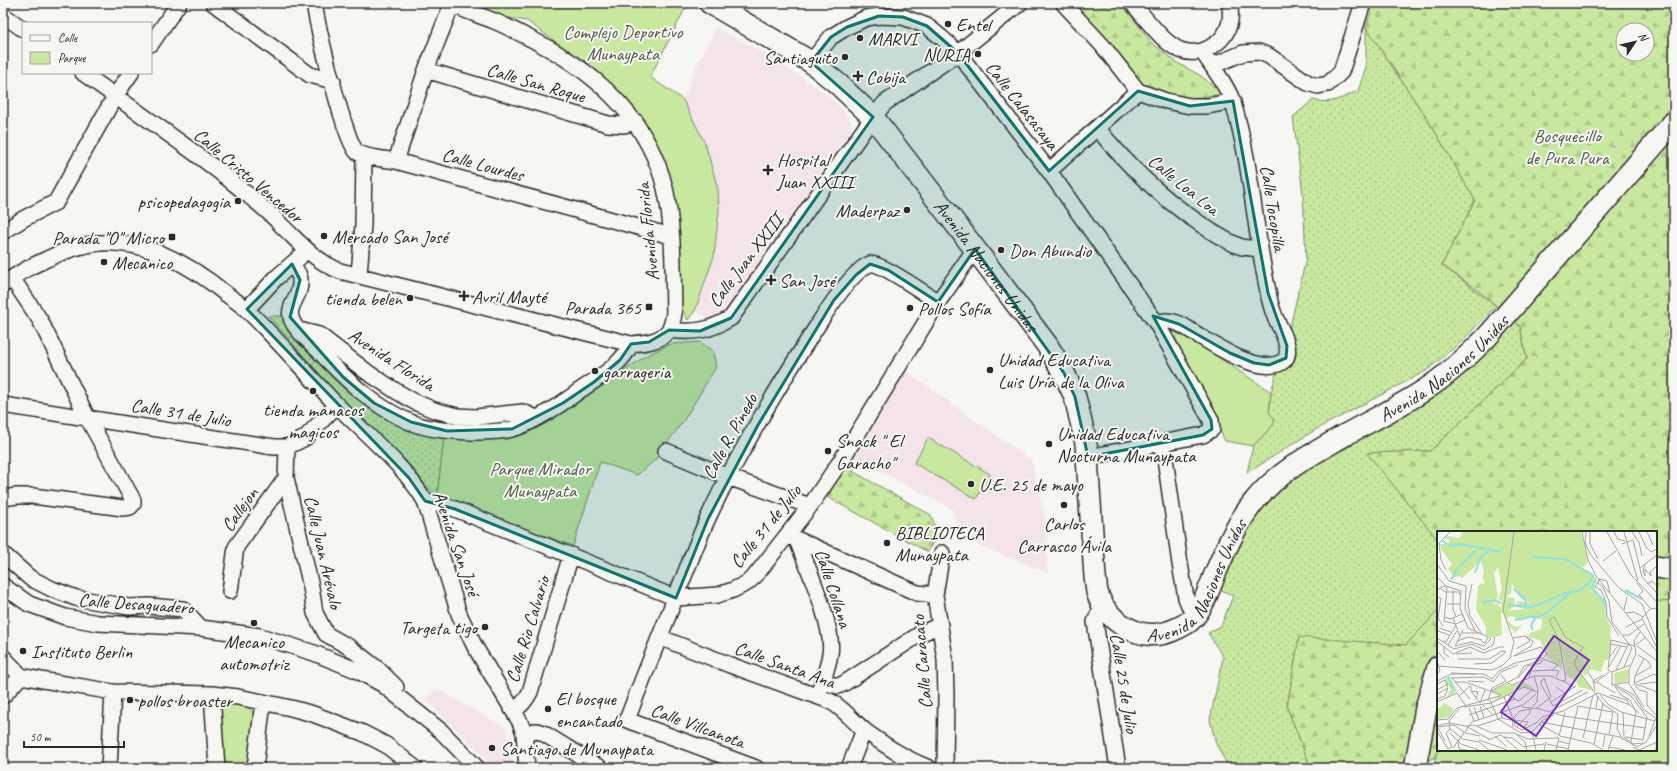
<svg xmlns="http://www.w3.org/2000/svg" width="1677" height="771" viewBox="0 0 1677 771" font-family="Caveat,sans-serif">
<style>
.built{fill:#f4e4e9}
.grass{fill:url(#grass-dots);stroke:#7a8a66}
.forest{fill:url(#forest-firs);stroke:#7a8a66;fill-rule:evenodd}
.green{fill:#c8e8a0;stroke:#7a8a66}
.lines{fill:none;stroke-linecap:round;stroke-linejoin:round}
.street-casing{stroke:#2b2b2b;stroke-width:18}
.secondary-casing{stroke:#2b2b2b;stroke-width:24}
.street{stroke:#f6f6f2;stroke-width:15}
.secondary{stroke:#f6f6f2;stroke-width:21}
.marked{fill:#0f766e;fill-opacity:0.2;stroke:#0f766e;stroke-width:3;stroke-linejoin:round}
.poi-dot{fill:#2b2b2b;stroke:#f6f6f2;stroke-width:1.5}
.labels{text-anchor:middle;stroke-width:4;stroke-linejoin:round;paint-order:stroke}
.poi-label{font-size:19px;fill:#2b2b2b;stroke:#f6f6f2;text-anchor:start}
.park-label{font-size:19px;fill:#525a48;stroke:#f6f6f2}
.street-label{font-size:19px;fill:#2b2b2b;stroke:#f6f6f2}
.inset-river{fill:none;stroke:#8fe0e6;stroke-width:2}
.inset-road{fill:none;stroke:#a5a5a2;stroke-width:1}
.view{fill:#7b2cbf;fill-opacity:0.15;stroke:#7b2cbf;stroke-width:2}
.inset-edge{fill:none;stroke:#2b2b2b;stroke-width:2}
</style>
<defs>
<pattern id="grass-dots" width="8" height="8" patternUnits="userSpaceOnUse"><rect width="8" height="8" fill="#c8e8a0"/><path d="M2 2h.1M6 6h.1" fill="none" stroke="#acc78a" stroke-width="1.8" stroke-linecap="round"/></pattern>
<pattern id="forest-firs" width="22" height="20" patternUnits="userSpaceOnUse"><rect width="22" height="20" fill="#c8e8a0"/><path d="M5 1l3.5 6h-7zM16 11l3.5 6h-7z" fill="#acc78a"/></pattern>
</defs>
<rect width="100%" height="100%" fill="#f6f6f2"/>
<filter id="ink" filterUnits="userSpaceOnUse"><feTurbulence type="fractalNoise" baseFrequency=".025" numOctaves="2"/><feDisplacementMap in="SourceGraphic" scale="8" xChannelSelector="R" yChannelSelector="G"/><feConvolveMatrix kernelMatrix="1 2 1 2 8 2 1 2 1" color-interpolation-filters="sRGB"/></filter>
<g filter="url(#ink)">
<path class="built" d="M716,28L764,53L827,94L846,113L853,127L765,252L721,320L710,319L695,311L714,256L719,210L718,189L712,165L683,100L695,69Z
M906,371L1031,460L1047,526L1048,573L966,540L951,508L854,458Z
M437,689L506,728L513,768H495L425,699Z"/>
<path class="grass" d="M1366,27L1433,128L1475,200L1442,265L1496,306L1461,342L1426,371L1315,430L1247,473L1253,446L1273,425L1269,412L1271,392L1289,331L1306,259L1303,194L1293,117L1313,100C1332,105 1341,98 1358,91L1366,67Z
M268,316H282L337,368L393,407L445,430L437,497L345,402Z
M1514,321L1520,326L1527,359L1430,451L1368,453L1438,540V611L1406,645L1299,638L1287,707L1311,768H1229L1216,744L1210,720L1223,657L1208,633L1221,626L1233,596L1218,588L1240,543L1257,515L1288,481L1325,456L1444,388L1486,353Z"/>
<path class="forest" d="M1071,3H1121L1152,43L1176,62L1201,76L1224,94L1201,97L1177,98L1136,81Z
M1374,3H1674V768L1656,750V532H1438V540L1367,453L1430,451L1527,359L1520,326L1479,291L1442,265L1475,200L1433,128L1366,27ZM1623,30H1647V54H1623Z
M845,467L931,515L937,533L928,552L827,497Z
M1438,611V750H1454L1408,768H1311L1287,707L1299,637L1406,645Z"/>
<path class="green" d="M459,3H684L687,5L650,77L683,100L705,143L718,189L719,210L714,256L695,311L688,320L680,305V274L675,197L666,166L653,135L616,88L596,71L527,21L479,13Z
M1172,331L1195,342L1271,392L1269,412L1275,420L1273,425L1253,446L1225,441Z
M700,342L713,351L716,367L684,420L655,460L637,475L600,462L573,546L437,497L445,430L537,426L564,412L647,355L671,344Z
M928,438L990,474L976,499L914,463Z
M1656,601L1674,602V768H1433L1438,748V750H1656Z
M227,703C238,704 251,704 255,717C253,732 256,764 236,765C230,765 226,763 222,759L218,706Z"/>
<g class="lines">
<defs>
<path id="street" d="M213,3L310,75L333,81
M314,3C317,24 345,143 357,152C365,158 386,159 396,161L671,236
M1063,3L1102,45L1138,91L1166,101L1190,106H1208L1233,101
M1132,3C1145,17 1163,43 1180,50C1201,58 1226,43 1230,21C1231,16 1230,9 1230,3
M3,15L23,29
M151,44L179,3
M811,62L831,37L847,27L866,18L879,16L903,17L927,26L942,38L958,53L1049,171L1157,324L1211,420L1212,429L1203,435L1088,457
M1212,66L1243,53L1259,52L1269,56L1308,83L1318,86L1328,84L1341,72L1363,3
M426,70L608,124L624,125L636,122
M83,73C141,115 200,154 254,200C264,208 274,217 283,227C302,245 315,261 340,271L631,344C643,343 661,342 669,330C672,326 673,319 674,314C673,274 674,227 665,188C648,119 598,74 537,42C523,35 509,27 494,21C479,15 463,10 449,3
M1097,128C1128,166 1159,196 1199,223C1212,232 1227,242 1242,247C1247,248 1254,248 1260,249
M396,161L426,70L452,4
M1049,171L1138,91
M3,232L23,219L56,202L115,96L131,73
M292,264C295,268 300,274 300,280C302,301 279,307 298,330C304,337 311,343 318,350C345,379 373,406 410,422C429,430 452,431 473,432C485,432 500,432 512,429C529,425 560,405 575,394C595,379 620,368 631,344
M359,275L363,225L364,155
M3,285C16,274 31,266 47,259C63,251 82,245 99,243C146,240 191,265 226,294C233,299 241,304 248,311C277,339 303,370 331,399C361,431 403,463 425,501L459,614L475,647L520,722L524,733L527,768
M247,309L276,278L300,257
M1157,324C1160,322 1163,321 1165,321C1176,320 1185,327 1193,332C1213,344 1259,376 1282,362C1296,353 1280,328 1275,317C1272,309 1269,300 1268,291C1254,229 1252,164 1233,103C1229,88 1211,65 1202,51
M299,330L319,335L367,372L396,391L415,402L434,410L457,416L476,417L523,412L536,418
M669,330C694,333 709,331 731,318L873,117L885,103L958,53L1020,3
M3,405L274,447H287L305,438L337,405
M1163,444L1180,564L1186,598L1194,617
M287,447L286,478L311,587L315,613L326,634L349,647L379,670L396,687
M666,451L728,477L810,506
M3,498L17,496H33L123,508L130,507L133,504V500L87,417L40,320L12,278
M425,501L438,503L455,509L676,598L718,595L733,590L747,583L755,576L810,506L842,459L938,302L975,249
M792,537L917,593L935,595
M797,540C807,567 835,627 830,654C828,668 822,682 818,695
M942,553L935,595L945,659L946,695L945,768
M3,554L30,578L52,589L76,598L129,607L149,606L183,609L201,628
M3,586L29,604L65,617L98,623L201,628L260,636L314,653L356,670L382,684L441,731L477,768
M230,591L236,547L286,478
M1105,608L1098,615L1095,622L1118,768
M659,637L730,665L830,701C844,709 853,721 865,731C886,746 905,759 929,768
M3,657L21,676L42,680L113,692L212,694L238,697L291,708L313,714L363,733L386,745L415,768
M822,682L838,686L843,684L920,634L940,625
M212,694L217,768
M3,696L21,676
M514,710C522,706 526,700 530,692L571,555
M524,733L537,731L543,733L600,768
M109,768L113,692
M255,768L263,702
M756,768L627,720C643,677 661,634 678,591C688,567 697,542 708,518C739,451 779,385 819,323C828,309 854,269 870,264C880,262 927,295 938,302
M849,768L864,730"/>
<g id="secondary">
<path id="s1" d="M710,3L811,62L837,83L873,117L975,249L1047,345L1064,373L1075,397L1086,443L1095,577C1096,582 1096,587 1097,592C1106,622 1141,643 1171,631C1179,628 1188,624 1194,617C1204,605 1209,589 1215,574C1226,548 1238,520 1257,498C1281,470 1314,453 1345,435C1374,419 1405,404 1432,385C1452,371 1469,355 1486,338L1674,122"/>
<path d="M1656,567L1674,570"/>
<path d="M1415,768L1426,708L1438,667"/>
</g>
</defs>
<use href="#street" class="street-casing"/>
<use href="#secondary" class="secondary-casing"/>
<use href="#street" class="street"/>
<use href="#secondary" class="secondary"/>
</g>
</g>
<path class="marked" d="M879,16L903,17L927,26L958,53L1049,171L1138,91L1190,106L1233,101L1268,293L1287,346L1286,358L1269,365L1254,363L1230,353L1179,324L1153,316L1211,420L1212,429L1203,435L1088,457L1075,397L1064,373L975,249L938,302L888,270L870,264L856,275L834,300L758,425L708,519L676,598L455,509L425,501L409,478L247,309L292,264L300,280L290,317L343,377L374,403L411,422L447,431L512,429L563,403L594,382L620,360L631,344L649,342L669,330L700,331L731,318L873,117L811,62L831,37L847,27Z"/>
<g class="poi-dot">
<circle cx="948" cy="24" r="4"/>
<circle cx="860" cy="38" r="4"/>
<circle cx="978" cy="54" r="4"/>
<circle cx="845" cy="57" r="4"/>
<path d="M856 70h4v4h4v4h-4v4h-4v-4h-4v-4h4z"/>
<path d="M766 164h4v4h4v4h-4v4h-4v-4h-4v-4h4z"/>
<circle cx="238" cy="201" r="4"/>
<circle cx="907" cy="210" r="4"/>
<circle cx="324" cy="236" r="4"/>
<rect x="168" y="233" width="8" height="8" rx="2"/>
<circle cx="1001" cy="250" r="4"/>
<circle cx="104" cy="262" r="4"/>
<path d="M769 274h4v4h4v4h-4v4h-4v-4h-4v-4h4z"/>
<path d="M462 290h4v4h4v4h-4v4h-4v-4h-4v-4h4z"/>
<circle cx="410" cy="298" r="4"/>
<rect x="645" y="303" width="8" height="8" rx="2"/>
<circle cx="910" cy="308" r="4"/>
<circle cx="990" cy="370" r="4"/>
<circle cx="595" cy="371" r="4"/>
<circle cx="313" cy="391" r="4"/>
<circle cx="1049" cy="444" r="4"/>
<circle cx="828" cy="451" r="4"/>
<circle cx="971" cy="484" r="4"/>
<circle cx="1064" cy="505" r="4"/>
<circle cx="887" cy="543" r="4"/>
<circle cx="254" cy="623" r="4"/>
<circle cx="485" cy="627" r="4"/>
<circle cx="23" cy="651" r="4"/>
<circle cx="130" cy="700" r="4"/>
<circle cx="548" cy="709" r="4"/>
<circle cx="492" cy="748" r="4"/>
</g>
<g class="labels">
<g class="poi-label">
<text x="956" y="31">Entel</text>
<text x="868" y="45">MARVI</text>
<text x="970" y="61" text-anchor="end">NURIA</text>
<text x="837" y="64" text-anchor="end">Santiaguito</text>
<text x="866" y="83">Cobija</text>
<text x="777" y="166">Hospital<tspan x="777" dy="22">Juan XXIII</tspan></text>
<text x="230" y="208" text-anchor="end">psicopedagogia</text>
<text x="899" y="217" text-anchor="end">Maderpaz</text>
<text x="332" y="243">Mercado San José</text>
<text x="164" y="244" text-anchor="end">Parada "O" Micro</text>
<text x="1009" y="257">Don Abundio</text>
<text x="112" y="269">Mecanico</text>
<text x="779" y="287">San José</text>
<text x="472" y="303">Avril Mayté</text>
<text x="402" y="305" text-anchor="end">tienda belen</text>
<text x="641" y="314" text-anchor="end">Parada 365</text>
<text x="918" y="315">Pollos Sofía</text>
<text x="998" y="366">Unidad Educativa<tspan x="998" dy="22">Luis Uría de la Oliva</tspan></text>
<text x="603" y="378">garrageria</text>
<text x="313" y="416" text-anchor="middle">tienda manacos<tspan x="313" dy="22">magicos</tspan></text>
<text x="1057" y="440">Unidad Educativa<tspan x="1057" dy="22">Nocturna Munaypata</tspan></text>
<text x="836" y="447">Snack " El<tspan x="836" dy="22">Garacho"</tspan></text>
<text x="979" y="491">U.E. 25 de mayo</text>
<text x="1064" y="530" text-anchor="middle">Carlos<tspan x="1064" dy="22">Carrasco Ávila</tspan></text>
<text x="895" y="539">BIBLIOTECA<tspan x="895" dy="22">Munaypata</tspan></text>
<text x="477" y="634" text-anchor="end">Targeta tigo</text>
<text x="254" y="648" text-anchor="middle">Mecanico<tspan x="254" dy="22">automotriz</tspan></text>
<text x="31" y="658">Instituto Berlin</text>
<text x="556" y="705">El bosque<tspan x="556" dy="22">encantado</tspan></text>
<text x="138" y="707">pollos broaster</text>
<text x="500" y="755">Santiago de Munaypata</text>
</g>
<g class="park-label">
<text x="623" y="38">Complejo Deportivo<tspan x="623" dy="22">Munaypata</tspan></text>
<text x="1567" y="142">Bosquecillo<tspan x="1567" dy="22">de Pura Pura</tspan></text>
<text x="540" y="475">Parque Mirador<tspan x="540" dy="22">Munaypata</tspan></text>
</g>
<g class="street-label">
<text transform="translate(536 82) rotate(16)" y="7">Calle San Roque</text>
<text transform="translate(1023 105) rotate(52)" y="7">Calle Calasasaya</text>
<text transform="translate(483 164) rotate(15)" y="7">Calle Lourdes</text>
<text transform="translate(249 175) rotate(40)" y="7">Calle Cristo Vencedor</text>
<text transform="translate(1184 184) rotate(39)" y="7">Calle Loa Loa</text>
<text transform="translate(1274 208) rotate(81)" y="7">Calle Tocopilla</text>
<text transform="translate(647 232) rotate(-96)" y="7">Avenida Florida</text>
<text transform="translate(745 260) rotate(-53)" y="7">Calle Juan XXIII</text>
<text dy="7" stroke="none"><textPath href="#s1" startOffset="387">Avenida Naciones Unidas</textPath></text>
<text transform="translate(392 359) rotate(33)" y="7">Avenida Florida</text>
<text dy="7" stroke="none"><textPath href="#s1" startOffset="1227">Avenida Naciones Unidas</textPath></text>
<text transform="translate(181 412) rotate(9)" y="7">Calle 31 de Julio</text>
<text transform="translate(729 436) rotate(-61)" y="7">Calle R. Pinedo</text>
<text transform="translate(239 509) rotate(-55)" y="7">Callejon</text>
<text transform="translate(765 526) rotate(-51)" y="7">Calle 31 de Julio</text>
<text transform="translate(457 543) rotate(71)" y="7">Avenida San José</text>
<text transform="translate(324 552) rotate(77)" y="7">Calle Juan Arévalo</text>
<text dy="7" stroke="none"><textPath href="#s1" startOffset="891">Avenida Naciones Unidas</textPath></text>
<text transform="translate(834 588) rotate(72)" y="7">Calle Collana</text>
<text transform="translate(136 603) rotate(4)" y="7">Calle Desaguadero</text>
<text transform="translate(527 629) rotate(-73)" y="7">Calle Rio Calvario</text>
<text transform="translate(921 662) rotate(-95)" y="7">Calle Caracato</text>
<text transform="translate(785 664) rotate(20)" y="7">Calle Santa Ana</text>
<text transform="translate(1125 683) rotate(81)" y="7">Calle 25 de Julio</text>
<text transform="translate(698 725) rotate(20)" y="7">Calle Villcanota</text>
</g>
</g>
<g transform="translate(1437 531)">
<rect width="220" height="220" fill="#f6f6f2"/>
<path d="M108,120L125,123V139L110,126ZM126,123H128V133L137,134L134,142H143L157,160L142,156L139,150L129,144ZM12,145L20,160L9,167L14,158L7,148Z" fill="#c8e8a0"/>
<path d="M25,1H144L151,31L145,37L160,48L157,53L158,60L168,69L169,77L166,70L162,71V82L165,90L169,87L174,96L171,116L161,127H156L149,143L144,138V147L137,145L134,142L137,134L128,133V123L108,120L103,109L91,106L93,102L104,98L105,88L92,87L83,90L76,85L71,86L70,89L75,94L79,96L85,94L78,102L70,92L67,82H64L65,104L55,107L49,104V96L39,79L41,55L44,52L47,53L48,50L45,47L47,41L44,30L24,48V45L17,46L11,38L15,33L4,18L3,13H11L13,9L6,7L11,5L23,7ZM61,36L65,57L61,69L65,70L64,77L61,73H57L58,70L51,71L52,68L59,69L61,66L57,42ZM75,52L81,64L94,72L81,70L78,75L87,78L71,80L78,75L77,67L69,66L74,62Z" fill="#c8e8a0" fill-rule="evenodd"/>
<path d="M141,61L168,69L169,87L174,96L171,97L174,107L171,129H168L164,141L154,138L148,145L138,132L148,119L142,110L144,106L127,90L134,85L129,69ZM131,94L141,103L140,109L130,106L125,100ZM192,138L190,150L178,153L177,142ZM86,150L100,160L87,156L55,171L63,165L54,160L70,153L74,155ZM4,170L17,178L12,186L0,188V176L3,177L7,172Z" fill="#c8e8a0"/>
<path class="inset-river" d="M5,10L14,15L22,13L65,21M94,26L128,28L156,44M22,36L39,19M38,42L44,26L52,20M14,49L21,37M159,49L155,57L166,69L168,76M77,58L89,70L88,75M188,59L205,68M45,72L56,69L64,72M70,74L96,76L128,62L141,60L151,53L157,44M78,89L95,85L98,87M96,99L94,95L98,87L110,82L134,61M11,146L17,159"/>
<path class="inset-road" d="M145,1L151,29L159,45L220,121M149,1L148,11L153,23L182,57L205,73L220,111M153,1V13L161,28M170,1L194,44L220,71M177,1L181,8L188,10M187,1L201,50M195,1L202,11L205,25M202,1L209,16L214,21L220,18M210,1L216,14M185,13L196,9L205,46L220,62M166,30L179,20M0,33L12,50L29,55L28,78L38,100M208,33L206,40L208,45V38L214,45L213,41L220,35M203,37L220,24M9,39L4,29L2,12L13,1M0,46L9,55L24,60L23,77L31,97M162,48L161,52L166,56L172,70L175,91L195,117L187,136M162,48L170,50L173,62M161,51L158,56L164,59L169,71L170,86L182,105M200,52L206,60L202,64L213,77M35,53L31,73L33,85L45,103M210,53L215,50L220,55M3,57L8,61H22L23,64M0,59L7,55L10,57L7,90L19,93L28,89L26,84M16,59V78L19,86M0,66L4,67L1,87L6,95M10,73H23M220,77L213,78L205,87L220,117M187,79L190,66M189,82L197,81L206,86M7,86L14,88L25,83M16,87L23,105M189,96L205,88M0,97L1,100L12,104M2,97L14,101M31,97L51,106M26,99L18,115L34,111L47,115L54,108L51,106L48,112L44,110M25,102H42M186,104H192L207,93M88,105L96,110L94,115L77,125L104,116L110,123L105,128M0,107L17,118L35,113L47,119L56,114L58,106M76,107L88,105M6,109L9,111L19,94M0,110L16,123L33,116L46,122L63,116H67M20,110L32,106L45,109M173,113L189,116M11,114L20,100M199,114L209,106M7,115V122L12,126M200,115L220,130M79,118L93,110L88,105M0,120L8,129M19,123L35,122M172,127L180,116M21,128H52L65,120L69,121L55,132L37,133M107,128L121,134L115,139M0,130L3,139L0,144M0,135L55,139L65,135L73,127L77,111L66,80L77,1M172,136L184,115M179,139L192,112M151,141L158,152L172,141M175,141L171,139L174,109L198,115M175,141V154L192,151M175,141L193,134M14,142L39,143M198,145L214,136L211,130L201,124M14,146L33,168M92,146L94,140L115,139L122,140L119,146M15,147L47,146L56,151L64,141L81,134M81,147L91,135L104,132L107,128M107,148L104,150V153L116,175L146,159M0,150L14,143H47L55,148L62,140L78,132L104,126V129L87,135L81,146L54,160M31,150L47,151M126,150L138,157M18,151H28L64,164M160,151L178,162M191,151L207,176M192,151V139L199,122L197,110L203,101M71,152L75,154L97,145H114L125,150L129,149L122,109L112,89L117,86L129,107L146,116L138,130V135L167,174L181,183L180,198L186,209M198,152L217,143L220,145M0,153L8,149L11,157L8,165L0,168M199,153L220,161M203,153L220,151M177,154L184,164L193,169L199,181L194,211M179,154L197,164L206,178L219,187M197,154L198,145L207,127M198,154L202,159L210,161V174L220,185M34,155V160L43,172L48,159M178,155L194,165L210,186L206,209M119,156L129,163M0,159L11,153M34,160L41,161L39,168M158,160L156,150L166,144M0,163L11,157M23,164L33,155M71,164L82,170L96,158M163,164L172,174L184,181L218,190M173,164L190,169L192,174M67,166L75,185L76,196M53,169L61,188L84,202L95,201L106,189L117,184M51,170L55,157L69,150L64,144M0,171L20,162L29,175M114,171L139,155M46,174L56,184M43,175L47,187M27,176L54,172L87,156L100,161M37,176L42,189M85,176L94,177L100,171L101,158L97,145M32,177L37,190M100,177L114,166L107,147M159,177L161,165M114,180L151,161M64,181L65,187L74,189M186,181L187,206L196,213L206,212M32,184L78,168M0,189L11,188L20,177L63,165M77,189L91,191L86,198M104,191L183,206L200,216L209,211L220,194M99,192L85,199L78,195L77,186L83,180L99,177L127,185L208,197M98,193L105,186L126,180L161,162L193,174L202,182M102,193L122,204M0,195L12,192L29,195L52,208M30,195L37,194L55,202H77L91,208L122,207M40,195L65,187M0,196L17,194L28,202L43,205M80,196L93,182V178M1,197L8,210M13,198L12,190L22,178M0,200L11,218L15,216L9,202L13,198L26,208L42,211L52,219M95,201L99,219M13,202L24,213L42,219M80,204L88,211L90,219M58,205L70,216M122,205L128,182M123,205L154,212L166,219M212,205L219,187M67,206L75,207L87,216L107,213M189,206L206,209M146,207L156,164M42,209L70,219M51,209L64,204L81,219M121,210L133,213M21,211L22,218L29,219M110,213L132,218M157,213L166,172M166,216L168,204M172,216L188,219M196,216L202,219L220,211M16,217L35,191L86,174L99,163M107,219L109,211L108,215M119,219L122,207M131,219L141,175L176,181L172,204M171,219L176,205M219,219L220,199"/>
<path class="view" d="M117,105L152,129L99,205L64,181Z"/>
<rect width="220" height="220" class="inset-edge"/>
</g>
<rect width="1677" height="771" fill="none" stroke="#f6f6f2" stroke-width="16"/>
<rect x="8" y="8" width="1661" height="755" fill="none" stroke="#2b2b2b" stroke-width="1.5" filter="url(#ink)"/>
<rect x="22" y="22" width="130" height="52" fill="#f6f6f2" stroke="#a5a5a2"/>
<rect x="30" y="35" width="20" height="6" fill="#f6f6f2" stroke="#a5a5a2"/>
<text x="58" y="42" font-size="12" fill="#2b2b2b">Calle</text>
<rect x="30" y="52" width="20" height="12" fill="#c8e8a0" stroke="#a5a5a2"/>
<text x="58" y="62" font-size="12" fill="#2b2b2b">Parque</text>
<g transform="translate(1635 42) rotate(55)"><circle r="19" fill="#f6f6f2" stroke="#a5a5a2"/>
<path d="M0-3L7 15L0 10L-7 15Z" fill="#2b2b2b"/>
<text y="-6" font-size="11" font-weight="bold" text-anchor="middle" fill="#2b2b2b">N</text>
</g>
<path d="M24 741v6h100v-6" fill="none" stroke="#2b2b2b" stroke-width="2"/>
<text x="30" y="741" font-size="12" fill="#2b2b2b" stroke="#f6f6f2" stroke-width="3" paint-order="stroke">50 m</text>
</svg>
